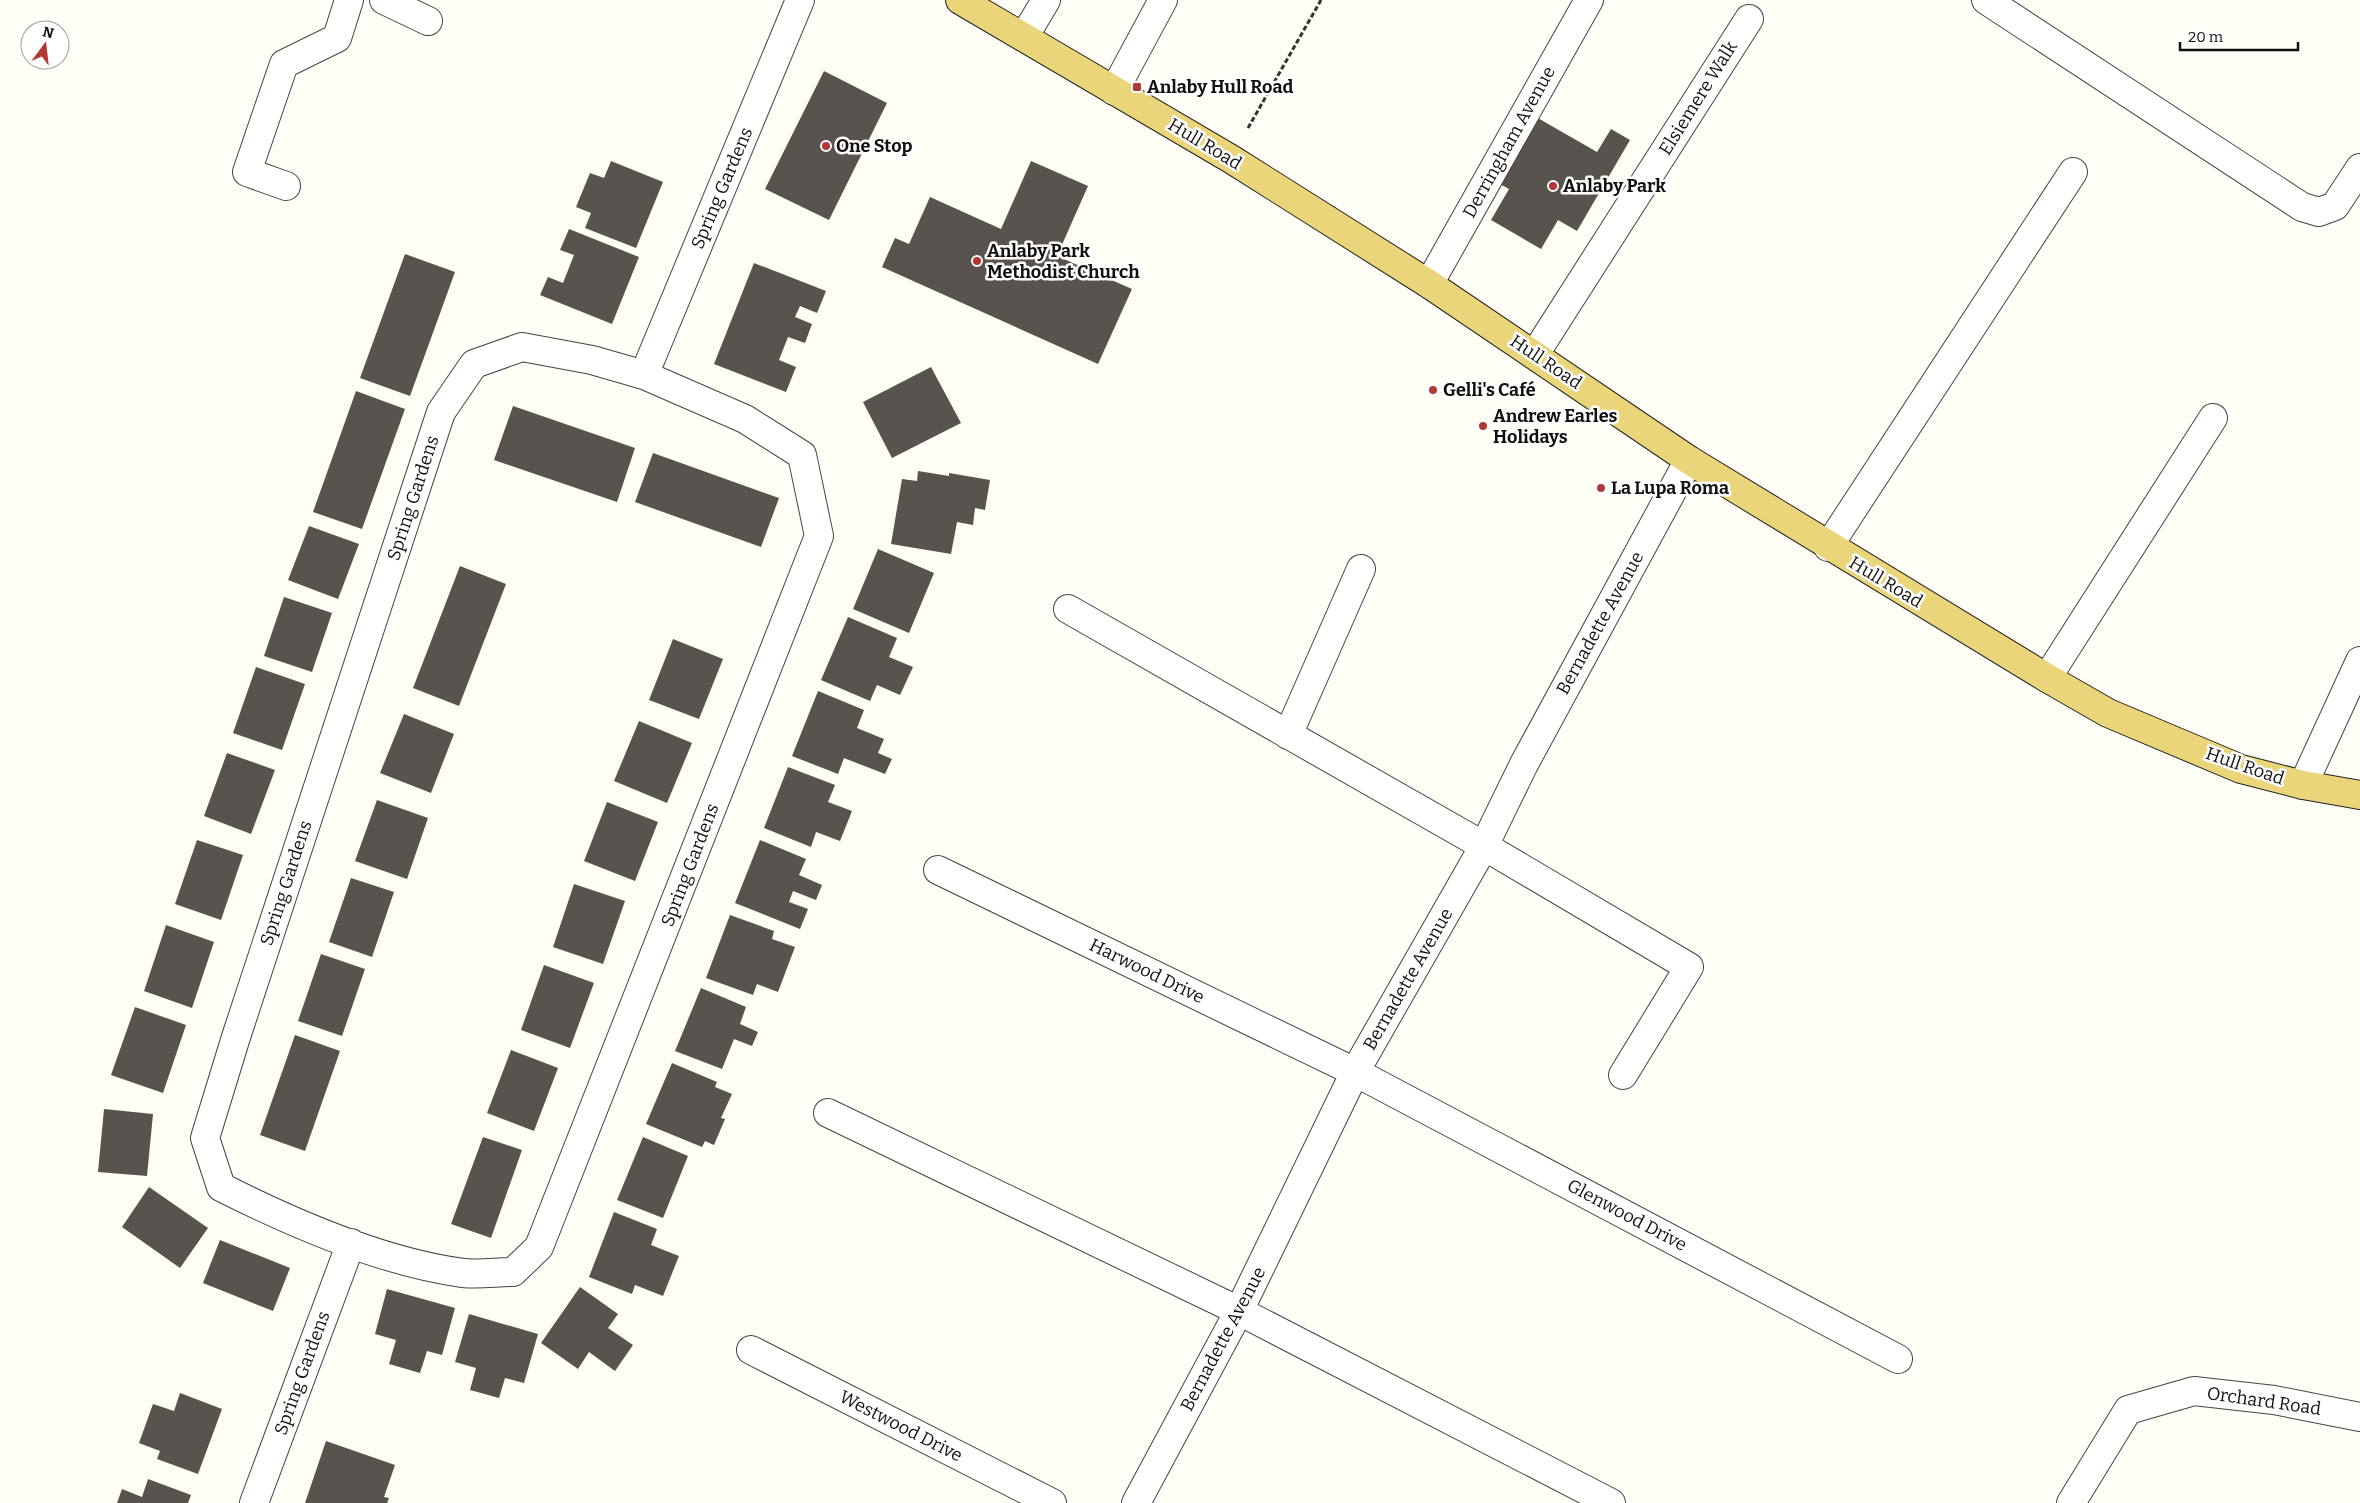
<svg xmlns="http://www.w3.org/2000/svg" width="2360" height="1503" viewBox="0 0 2360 1503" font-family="Bitter,serif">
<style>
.building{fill:#58534e}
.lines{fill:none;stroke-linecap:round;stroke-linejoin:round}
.minor-casing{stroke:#444;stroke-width:30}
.major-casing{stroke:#222;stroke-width:30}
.path{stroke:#333;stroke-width:3;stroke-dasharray:5 2.5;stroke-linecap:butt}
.minor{stroke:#fff;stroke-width:28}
.major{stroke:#ead57a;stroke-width:28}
.poi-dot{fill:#b33737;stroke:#fff;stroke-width:2}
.labels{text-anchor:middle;stroke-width:5;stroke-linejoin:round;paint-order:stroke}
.poi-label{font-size:18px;font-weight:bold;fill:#111;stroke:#fff;text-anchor:start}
.street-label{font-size:18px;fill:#111;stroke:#fff}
</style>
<rect width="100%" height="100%" fill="#fefdf6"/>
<path class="building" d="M824,71L887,103L829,220L765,189Z
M1536,117L1597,152L1611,129L1630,140L1577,231L1558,220L1541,249L1491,220L1509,189L1498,183Z
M611,161L663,182L636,248L585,228L591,213L576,207L590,173L604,178Z
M1031,161L1088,186L1057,256L1132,289L1098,364L882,267L895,238L909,244L930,197L1001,229Z
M569,229L639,257L612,324L540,295L548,277L563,283L574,255L560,250Z
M405,254L455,272L410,396L360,378Z
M754,263L826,291L817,313L800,306L795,317L812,324L805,343L788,337L779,360L796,367L786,392L714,364Z
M931,367L961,423L892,458L863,402Z
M356,391L405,409L362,529L313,512Z
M513,406L635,448L617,502L494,460Z
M653,453L779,498L761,547L635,502Z
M918,471L949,476V473L990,480L985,510L975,508L973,525L957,522L951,554L891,544L902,479L917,481Z
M309,526L359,544L338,599L288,580Z
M878,549L934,573L909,633L853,609Z
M460,566L506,584L459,706L413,688Z
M284,597L332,613L312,672L264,656Z
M848,617L897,638L889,657L913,667L900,695L877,685L870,701L821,680Z
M673,639L723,659L699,719L649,700Z
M256,667L305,684L282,750L233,733Z
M818,691L864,710L857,728L884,739L878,753L892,759L885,774L844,758L838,774L792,756Z
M404,714L454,734L431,793L380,773Z
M639,721L692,743L667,803L614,781Z
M227,753L275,770L251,834L204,816Z
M788,767L835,785L828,802L852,811L840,841L816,832L811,847L764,828Z
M377,800L428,818L407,879L355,861Z
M607,802L658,822L635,881L584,861Z
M197,840L243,855L221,920L175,904Z
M760,840L806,859L799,875L822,885L816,900L793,891L789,902L808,909L800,929L735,903Z
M351,878L394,892L372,957L329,942Z
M574,884L625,901L603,964L553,947Z
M730,915L774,931L772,939L795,947L778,992L757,984L753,995L706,978Z
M166,925L214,942L192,1008L144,991Z
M321,954L365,969L342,1036L298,1021Z
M544,965L594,983L570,1048L521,1030Z
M701,988L746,1007L740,1024L758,1032L752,1046L734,1039L722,1069L675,1051Z
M135,1007L186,1025L163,1093L111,1075Z
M295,1035L340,1051L305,1151L260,1135Z
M511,1050L558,1068L534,1131L487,1113Z
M672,1063L717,1082L715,1087L732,1094L721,1118L725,1119L714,1145L705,1141L702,1147L646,1124Z
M104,1109L153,1114L147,1176L98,1172Z
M483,1137L522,1150L491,1238L451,1224Z
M643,1137L688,1156L663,1218L617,1200Z
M149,1187L208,1228L180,1268L122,1227Z
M614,1212L657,1229L651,1245L679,1256L663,1296L635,1285L632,1294L589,1277Z
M220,1240L290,1268L273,1311L203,1283Z
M580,1287L618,1314L608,1328L633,1345L615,1371L589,1352L578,1369L541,1343Z
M387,1289L455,1308L442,1355L427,1351L420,1373L389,1364L396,1340L375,1334Z
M469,1314L538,1334L524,1383L505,1378L499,1398L470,1390L476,1368L455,1362Z
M180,1393L222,1409L198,1474L157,1459L160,1451L139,1443L153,1404L174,1411Z
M326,1441L395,1465L384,1497L389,1498L387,1503H305Z
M148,1479L191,1495L188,1503H117L122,1489L142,1497Z"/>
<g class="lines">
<defs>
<path id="minor" d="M384,0L428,21
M1986,0L2302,207L2319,212L2335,206L2360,168
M1024,37L1046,0
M1114,91L1163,0
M286,186L247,172L284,64L337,38L349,0
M1429,284L1589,0
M522,347L592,360L644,375L745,419L802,455L819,536L539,1247L513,1272C497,1272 479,1275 463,1273C382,1262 294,1224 221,1187L205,1138L236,1037L441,412L474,364Z
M1535,354L1749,19
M644,375L800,0
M1828,547L2073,172
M1068,609L1484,846L1689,967L1623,1075
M2047,678L2213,418
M1288,735L1361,569
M2303,785L2360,661
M938,870L1355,1072L1898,1359
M828,1113L1239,1311L1611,1503
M751,1350L1052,1503
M254,1503L351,1243
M1136,1503L1239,1311L1355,1072L1484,846L1524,764L1689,460
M2071,1503L2128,1410L2194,1391L2274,1400L2360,1417"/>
<path id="major" d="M960,0L1231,159L1429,284L1689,460L2047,678L2108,713L2241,769L2303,785L2360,795"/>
</defs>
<use href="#minor" class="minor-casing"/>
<use href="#major" class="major-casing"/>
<path class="path" d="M1248,128L1321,0"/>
<use href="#minor" class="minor"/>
<use href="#major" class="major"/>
</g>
<g class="poi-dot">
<rect x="1132" y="82" width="10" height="10" rx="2.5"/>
<circle cx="826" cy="146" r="5"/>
<circle cx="1553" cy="186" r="5"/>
<circle cx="977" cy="261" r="5"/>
<circle cx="1433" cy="390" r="5"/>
<circle cx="1483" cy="426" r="5"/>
<circle cx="1601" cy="488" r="5"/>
</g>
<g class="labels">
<g class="poi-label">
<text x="1147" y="93">Anlaby Hull Road</text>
<text x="836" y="152">One Stop</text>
<text x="1563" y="192">Anlaby Park</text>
<text x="987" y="257">Anlaby Park<tspan x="987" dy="21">Methodist Church</tspan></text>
<text x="1443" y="396">Gelli's Café</text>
<text x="1493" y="422">Andrew Earles<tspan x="1493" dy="21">Holidays</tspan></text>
<text x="1611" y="494">La Lupa Roma</text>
</g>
<g class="street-label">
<text transform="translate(1698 98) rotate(-58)" y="6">Elsiemere Walk</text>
<text transform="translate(1509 142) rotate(-61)" y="6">Derringham Avenue</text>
<text transform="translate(1205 144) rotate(31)" y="6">Hull Road</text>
<text transform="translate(722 188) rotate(-67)" y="6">Spring Gardens</text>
<text transform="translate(1546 362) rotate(34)" y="6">Hull Road</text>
<text transform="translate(413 498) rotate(-72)" y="6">Spring Gardens</text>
<text transform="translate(1886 582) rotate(31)" y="6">Hull Road</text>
<text transform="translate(1600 623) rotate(-61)" y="6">Bernadette Avenue</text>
<text transform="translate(2245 766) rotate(19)" y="6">Hull Road</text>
<text transform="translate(690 865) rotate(-69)" y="6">Spring Gardens</text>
<text transform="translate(286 883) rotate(-72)" y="6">Spring Gardens</text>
<text transform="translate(1147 971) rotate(26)" y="6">Harwood Drive</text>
<text transform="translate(1408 979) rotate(-60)" y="6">Bernadette Avenue</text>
<text transform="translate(1627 1215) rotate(28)" y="6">Glenwood Drive</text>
<text transform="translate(1223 1339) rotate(-62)" y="6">Bernadette Avenue</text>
<text transform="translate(302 1373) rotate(-70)" y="6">Spring Gardens</text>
<text transform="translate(2264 1401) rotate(8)" y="6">Orchard Road</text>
<text transform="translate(901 1426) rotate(27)" y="6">Westwood Drive</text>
</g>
</g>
<g transform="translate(45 45) rotate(15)"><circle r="24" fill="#ffffff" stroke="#a0a0a0"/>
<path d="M0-4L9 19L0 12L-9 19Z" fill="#b33737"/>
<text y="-8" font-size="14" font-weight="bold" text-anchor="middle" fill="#111111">N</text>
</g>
<path d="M2180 42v8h118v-8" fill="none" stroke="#111111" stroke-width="2.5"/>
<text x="2188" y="42" font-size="15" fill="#111111" stroke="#ffffff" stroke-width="4" paint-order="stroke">20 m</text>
</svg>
